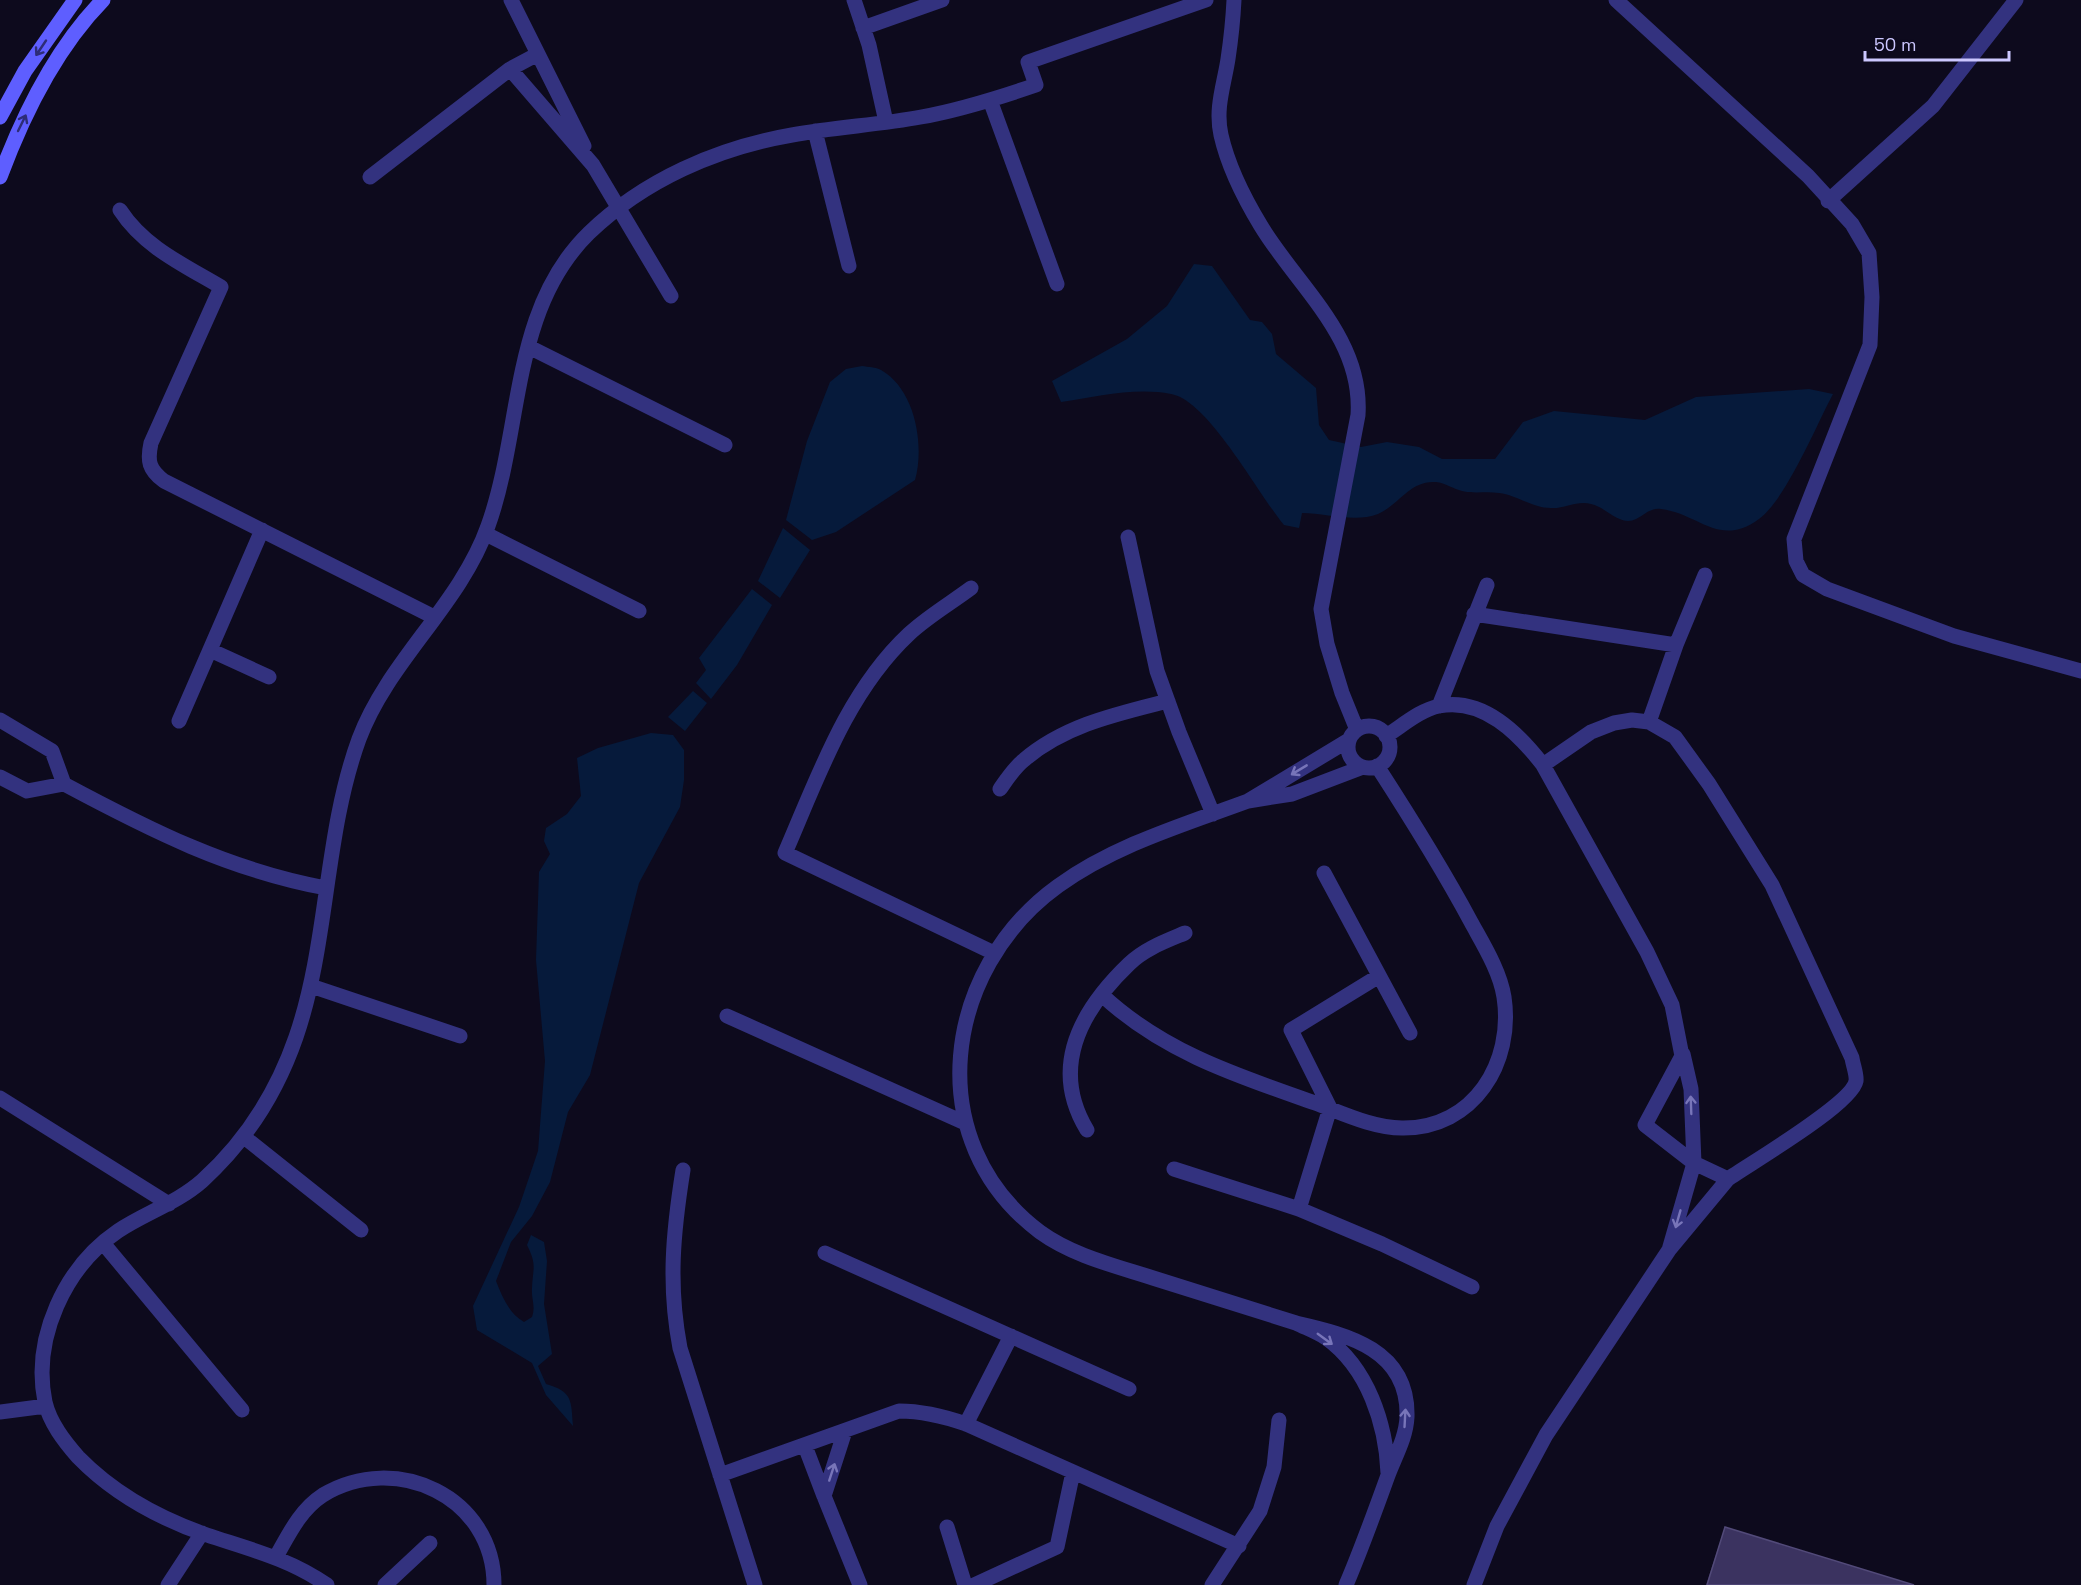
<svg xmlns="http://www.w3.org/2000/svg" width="2081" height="1585" viewBox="0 0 2081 1585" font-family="'Space Grotesk',sans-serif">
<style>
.water{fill:#061a3b}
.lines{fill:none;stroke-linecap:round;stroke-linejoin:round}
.street{stroke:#33327f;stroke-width:15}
.secondary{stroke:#5e5eff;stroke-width:15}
.wall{fill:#29214c}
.building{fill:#3b3360;stroke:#524a79;stroke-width:1.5}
.oneway{stroke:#2d2c77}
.oneway2{stroke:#7875b9}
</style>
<rect width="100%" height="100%" fill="#0d0a1d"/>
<path class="water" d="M1194,264L1212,266L1250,320L1262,322L1272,334L1276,354L1316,388L1319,425L1329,440L1361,447L1387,442L1419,447L1442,459H1495L1523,422L1554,411L1645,420L1696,397L1809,389L1833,394C1816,426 1786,499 1759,519C1719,548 1700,514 1661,509C1647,507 1641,521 1628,521C1613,520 1605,507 1591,504C1578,500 1564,509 1551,508C1532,508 1517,495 1499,493C1486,491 1475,494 1462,491C1454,489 1445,483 1436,482C1410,480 1400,504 1378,514C1355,523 1326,513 1302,513L1299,528L1284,525C1258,494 1208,400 1171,394C1135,387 1096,397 1061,402L1052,381L1127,339L1167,306Z
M862,366C868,367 876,367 881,370C915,389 925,445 915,480L836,532L812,540L786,520L807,441L830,382L846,369Z
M783,528L810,550L780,598L758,581Z
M752,589L772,605L737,665L711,699L696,683L706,670L699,658Z
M693,691L707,703L685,731L668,717Z
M651,733L673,735L684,750V780L680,807L639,883L590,1075L568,1112L550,1182L532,1216L511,1242L496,1281C502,1296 509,1314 524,1322L532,1317C536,1306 531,1299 532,1288C533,1267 537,1265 527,1245L531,1235L544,1242L547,1261L544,1304L552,1354L538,1366L546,1384C573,1392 571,1400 573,1426L546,1395L532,1363L477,1330L473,1306L519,1207L538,1151L545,1061L536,960L539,872L550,854L544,841L546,828L567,814L581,796L577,758L598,748Z"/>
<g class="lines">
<path class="street" d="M511,0L584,146
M854,0L869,45L886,122
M1234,0C1233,20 1231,39 1228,59C1224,85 1215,108 1221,135C1228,166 1244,198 1261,226C1298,287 1363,338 1358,415L1321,609L1327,644L1342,693L1357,730
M1616,0L1808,176L1852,224L1869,253L1872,297L1870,345L1794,539L1796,561L1803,575L1827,589L1954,636L2081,671
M863,28L942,0
M510,69L538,54
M990,100L1057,284
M815,131L849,266
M370,177L510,69L593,165L671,296
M1828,201L1933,106L2016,0
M120,210C144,247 184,265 221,287L151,443C147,461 149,470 164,481L434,617
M529,347L725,445
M486,534L639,611
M1128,537L1157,671L1179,732L1213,814
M971,588C951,603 927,617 909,634C847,692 818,777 785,853L994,953
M1474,614L1676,645
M210,650L269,677
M1439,706L1487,585
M0,720L52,751L64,784C150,830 229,870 326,888
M179,721L262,530
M1649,722L1676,645L1705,575
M1348 747a21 21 0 1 1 42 0a21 21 0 1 1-42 0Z
M1386,736C1402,726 1420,710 1439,706C1483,697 1519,734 1543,765L1647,952L1672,1005L1682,1056
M1349,740L1248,801L1292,794L1363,767
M1543,765L1591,732L1614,723L1632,720L1649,722L1675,737L1709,784L1772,885L1852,1058C1853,1065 1857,1075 1856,1081C1852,1104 1751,1163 1728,1179
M0,777L27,791L64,784
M1000,789C1007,779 1014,768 1024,760C1065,725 1117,714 1168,701
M1248,801C1183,825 1115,845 1058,886C943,969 919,1141 1040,1232C1073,1256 1116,1266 1153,1278C1201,1293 1249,1308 1296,1323
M1324,873L1410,1033
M311,986L460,1036
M1102,995C1163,1052 1238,1076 1315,1103C1342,1113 1373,1128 1402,1128C1474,1129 1514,1062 1504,997C1500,971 1483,944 1471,922C1442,868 1410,817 1377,766
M727,1016L965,1123
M0,1098L169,1204
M1087,1130C1049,1067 1081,1010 1129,964C1144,949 1166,941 1185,933
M244,1137L361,1230
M1694,1163L1691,1089L1683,1054L1645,1125L1694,1163L1728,1179L1669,1250L1694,1163
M1174,1169L1299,1209L1382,1244L1472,1287
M683,1170C673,1233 668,1285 680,1348L755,1585
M1299,1209L1330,1108L1291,1030L1379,976
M103,1243L242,1410
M825,1253L1129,1389
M0,1412L46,1406
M966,1424L1011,1336
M805,1446L824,1496L845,1431
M720,1475L899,1411C923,1411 943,1416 966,1424L1239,1546
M824,1496L860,1585
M947,1527L965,1585
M276,1557C289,1534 300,1510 323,1495C396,1451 494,1497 494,1585
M168,1585L202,1533
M327,1585C290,1559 249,1549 207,1535C158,1518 114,1494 78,1457C64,1441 50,1423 45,1402C32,1338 65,1267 118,1231C145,1213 177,1203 202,1181C245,1142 277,1092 296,1037C329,941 324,835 359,739C388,661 460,605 488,526C523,429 510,310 589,233C644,180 717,148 792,135C834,127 878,125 921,117C960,110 998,98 1036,85L1028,62L1206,0
M385,1585L430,1543
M974,1585L1057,1547L1073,1472
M1212,1585L1260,1511L1274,1467L1279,1420
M1346,1585C1361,1550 1374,1514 1387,1478C1394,1458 1406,1439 1407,1417C1409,1350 1349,1335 1296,1323C1306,1328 1317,1332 1326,1338C1368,1368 1386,1424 1388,1473
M1474,1585L1497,1526L1546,1435L1669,1250"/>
<path class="secondary" d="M0,117L25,71L75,0
M0,177C23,115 56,48 103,0"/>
</g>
<path class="wall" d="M1725,1527L1914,1585H1706Z"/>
<path class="building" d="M1725,1527L1914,1585H1707Z"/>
<defs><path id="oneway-shaft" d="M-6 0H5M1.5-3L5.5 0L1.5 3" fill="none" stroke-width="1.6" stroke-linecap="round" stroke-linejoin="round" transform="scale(1.5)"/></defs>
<g class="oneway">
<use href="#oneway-shaft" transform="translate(41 48) rotate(124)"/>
<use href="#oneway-shaft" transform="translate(22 123) rotate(-64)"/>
</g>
<g class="oneway2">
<use href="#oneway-shaft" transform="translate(1299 770) rotate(149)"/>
<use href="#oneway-shaft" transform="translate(1691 1105) rotate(-92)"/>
<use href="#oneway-shaft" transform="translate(1678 1219) rotate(106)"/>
<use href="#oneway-shaft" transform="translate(1325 1339) rotate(36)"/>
<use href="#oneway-shaft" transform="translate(1405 1418) rotate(-87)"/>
<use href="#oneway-shaft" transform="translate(832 1472) rotate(-72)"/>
</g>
<path d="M1865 51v9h144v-9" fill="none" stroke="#ccc7ff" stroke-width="3"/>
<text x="1874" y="51" font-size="18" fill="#ccc7ff" stroke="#0d0a1d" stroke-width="4.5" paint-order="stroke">50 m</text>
</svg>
